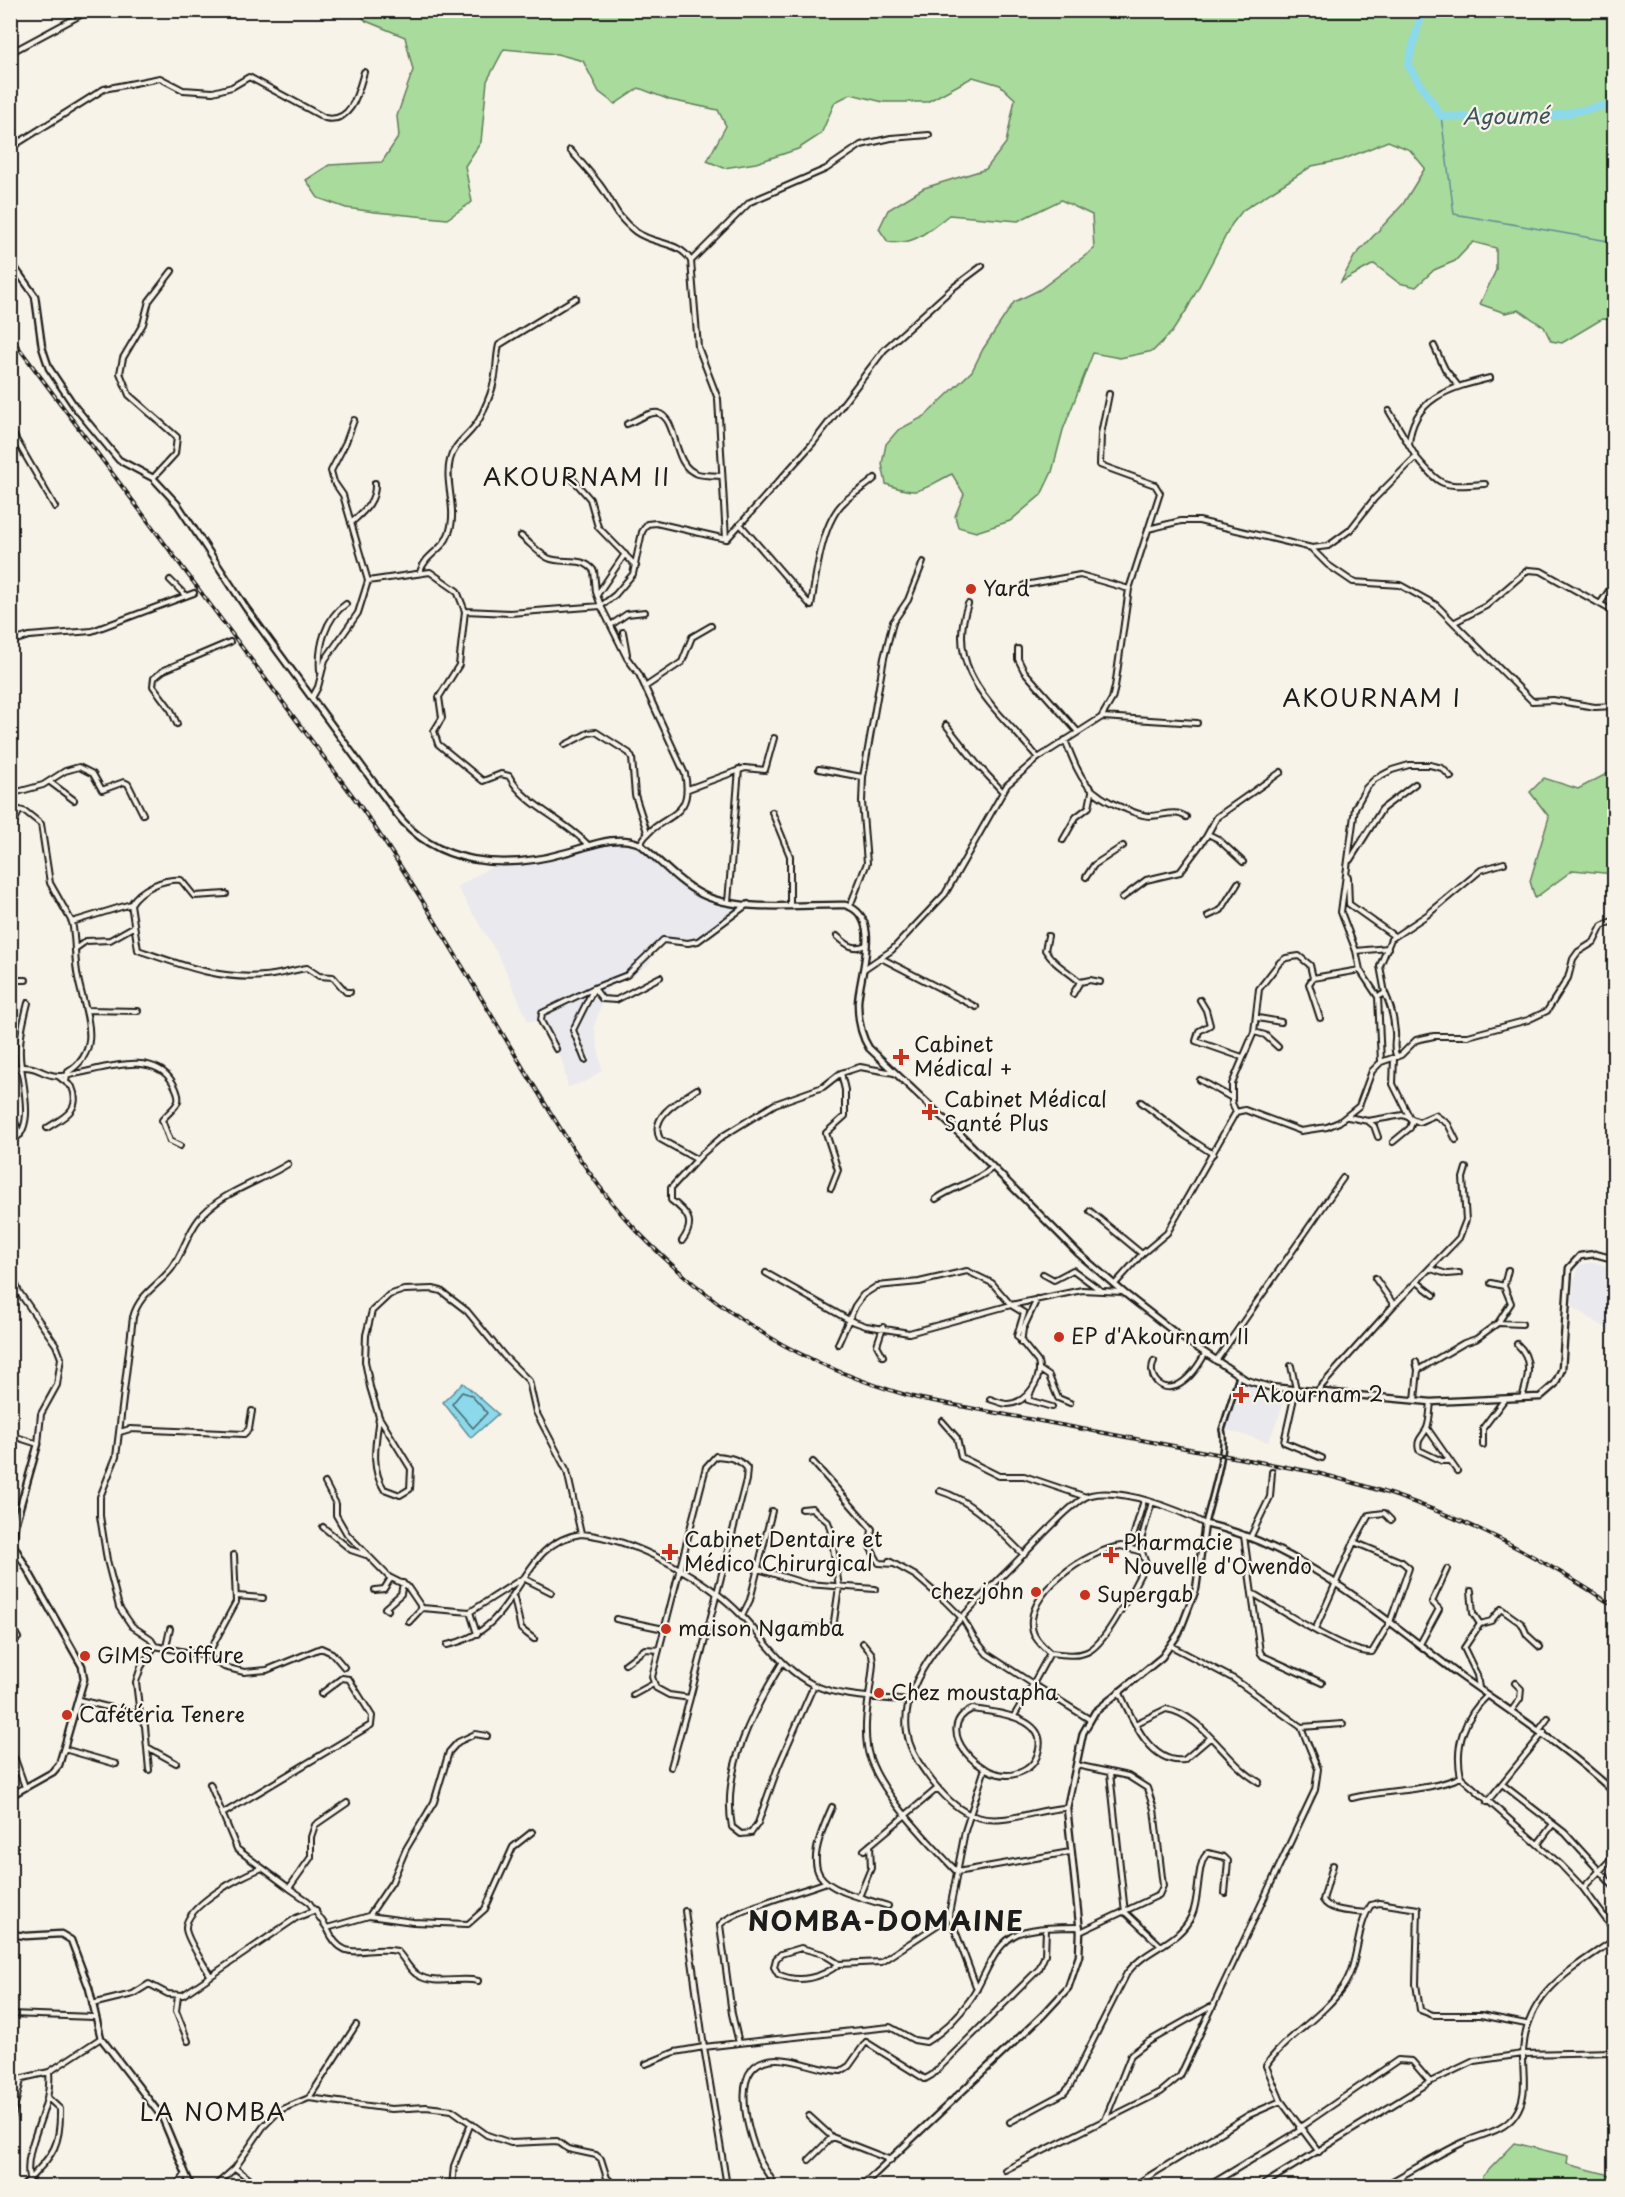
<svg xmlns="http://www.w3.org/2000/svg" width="1625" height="2197" viewBox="0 0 1625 2197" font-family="'Playpen Sans',sans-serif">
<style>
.built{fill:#eae9ed}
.green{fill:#a9db9c;stroke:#627c5c;stroke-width:1.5}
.water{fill:#8bd9ea;stroke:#5f8d98;stroke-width:1.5}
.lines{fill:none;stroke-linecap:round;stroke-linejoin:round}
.shore{stroke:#48686e;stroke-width:1.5}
.stream{stroke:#5f8d98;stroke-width:1.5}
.river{stroke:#8bd9ea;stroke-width:8}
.pedestrian-casing{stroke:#1c1c1c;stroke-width:8}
.minor-casing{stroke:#1c1c1c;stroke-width:8}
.tertiary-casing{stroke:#1c1c1c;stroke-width:9}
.pedestrian{stroke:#f7f3e8;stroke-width:3}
.minor{stroke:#f7f3e8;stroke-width:4}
.tertiary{stroke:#f7f3e8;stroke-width:4.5}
.rail-casing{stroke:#1c1c1c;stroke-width:4}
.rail{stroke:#f7f3e8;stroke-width:1.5;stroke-dasharray:4.5;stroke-linecap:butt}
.poi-dot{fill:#c8321e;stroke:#f7f3e8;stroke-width:2}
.labels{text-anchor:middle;stroke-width:4.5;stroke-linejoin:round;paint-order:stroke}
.poi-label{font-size:21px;fill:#1c1c1c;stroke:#f7f3e8;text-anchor:start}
.water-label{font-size:22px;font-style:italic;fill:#3d555a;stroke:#f7f3e8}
.quarter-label{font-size:24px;letter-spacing:1.5px;fill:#1c1c1c;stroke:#f7f3e8}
.district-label{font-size:27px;font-weight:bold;letter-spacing:1.5px;fill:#1c1c1c;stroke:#f7f3e8}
</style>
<rect width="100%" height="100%" fill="#f7f3e8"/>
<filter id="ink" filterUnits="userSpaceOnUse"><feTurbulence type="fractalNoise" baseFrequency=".0167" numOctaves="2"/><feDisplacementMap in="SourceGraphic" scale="12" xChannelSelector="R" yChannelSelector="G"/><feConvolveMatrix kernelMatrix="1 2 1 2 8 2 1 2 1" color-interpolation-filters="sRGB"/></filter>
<g filter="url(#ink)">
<path class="built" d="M627,840L636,843L680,884L696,893L749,906L704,938L685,942L665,937L658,941L649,964L634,975L610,981L594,1026L602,1070L589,1080L568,1087L562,1060L538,1021H528L501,960L457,887L496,864L526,863Z
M1594,1262L1614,1269V1333L1572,1307L1574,1280L1580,1265Z
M1239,1382L1286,1399L1268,1442L1224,1429Z"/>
<path class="green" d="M357,11H1614V320L1602,319L1562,343L1551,341L1544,327L1519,310L1505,313L1480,304L1496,270V248L1473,242L1455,261L1434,270L1416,287L1399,283L1374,264L1341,282L1354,257L1403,204L1425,168L1410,150L1388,141L1342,160L1312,166L1243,210L1232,224L1186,311L1172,332L1153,351L1120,358L1093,353L1063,430L1052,472L1041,495L1010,521L976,532L958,527L955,516L964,494L952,474C920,489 922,498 886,484L882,464L886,444L898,430L925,416L972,371L983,349L1014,302L1039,290L1094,249L1092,215L1061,200L1018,221L949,215C929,230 915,246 888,242L879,229L888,210L924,188L986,169L1006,143L1015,99L1000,85L973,77L927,102H883L851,94L835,102L821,134L798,149L756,163L724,168L707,161L726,126L718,110L670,100L639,88L615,104L599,92L583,61L557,54L504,49L487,81L481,142L465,166L472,202L447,219L375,212L346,208L318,198L306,180L329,165L382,162L399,136L397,116L413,70L405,37L366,21Z
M1614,770V874L1573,870L1535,898L1530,881L1549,817L1530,792L1544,778L1578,789Z
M1515,2143L1568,2156L1567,2164L1614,2176V2186H1484L1483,2176Z"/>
<path class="water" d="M463,1383L498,1414L471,1438L443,1402Z"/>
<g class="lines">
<path class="shore" d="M462,1392L471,1395L487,1413L473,1428L452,1404Z"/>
<path class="stream" d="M1441,116L1454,214L1614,242"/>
<path class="river" d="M1422,10L1408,65L1441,116L1531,120L1614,104"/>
<defs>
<path id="pedestrian" d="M1205,1524C1210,1503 1228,1447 1222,1430L1239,1376"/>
<path id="minor" d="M10,53L90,10
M10,148L104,89L160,78L183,90L213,92L232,87L249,77L325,118C352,124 358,92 364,72
M570,150C580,161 591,173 600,185C615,205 614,215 636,232C654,245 680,241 691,261L698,347L718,399L726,539
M691,261L750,202L826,169L861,145L891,138L929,135
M1434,346L1445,369L1458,386
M1389,411L1416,457
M627,424C635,421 650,411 658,413C679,419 671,467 698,474C705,476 714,475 721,476
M10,429L55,507
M1409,445C1412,398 1450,388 1490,378
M570,476L590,499L598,527L636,566
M153,478L175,454L177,437L129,395L120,373L123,358L143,324L149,301L172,271
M351,523C364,511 376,502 375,483
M740,524L811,606C816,576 821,522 845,501C855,492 866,487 875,478
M1148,529L1181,521H1199L1312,548L1328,546L1350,530L1374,499L1416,457C1443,490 1444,486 1485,484
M521,536C530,543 538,553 548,558C563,565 582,555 594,571L596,592L601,606L627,658L639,674L685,774C695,823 658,812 640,844
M727,539L813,443L884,350L954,287L982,266
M1312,549L1328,565L1353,582L1400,585L1436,605L1532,701L1553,700L1595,707L1614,706
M420,572C425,554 443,551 449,533C458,509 444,484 450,460C454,442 474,433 481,416C486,405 492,393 494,381C497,369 496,357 499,345L576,298
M170,580L186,596
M368,581L430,572L457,591L465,611
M1025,585L1080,575L1129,589
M597,595L625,554
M968,604C943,673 1000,710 1038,758
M1600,604L1614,612
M1455,622L1486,606L1528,570L1541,571L1600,604L1614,583
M611,625L627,614L645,612
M623,632L627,654
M10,642L29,636L92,631L194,593
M1018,649V659L1024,671L1078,732
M320,671C318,647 325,618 346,604
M645,687L682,662L692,637L711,626
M312,698L318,687L325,660L358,613L368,581L343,495L334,482L331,471L346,442L354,420
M1102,716L1112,699L1115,687L1129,589L1160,493L1155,485L1100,465L1101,434L1109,394
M177,724L171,710L153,686L154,678L164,670L230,642
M946,725L977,764L1003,792
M1065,740C1080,777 1084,792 1123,808C1131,811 1141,816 1150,816C1162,816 1175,809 1186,817
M565,745L588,733L596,732L629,753L632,758L635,795L647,832
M819,769L862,777
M50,782L74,800
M688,789L745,768L765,770L774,738
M10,794L43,785L65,771L79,767L93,774L102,790L124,782L128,784L143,814
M10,807L26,812L41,824L50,883L72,922
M772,812L790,856V905
M10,830L20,810
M1208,834L1218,839L1243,862
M1063,840L1076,817L1089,807L1092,792
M589,846C566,820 525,806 509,776L501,774L483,781L438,744L434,731L442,718L439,697L459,665L465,611L510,613L601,606L615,595L633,574L642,532L647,524L656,523L726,539
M1350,860L1382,809L1415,784
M1086,877L1094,865L1123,846
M1348,877L1349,904L1394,936
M1122,898L1146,880L1180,872L1206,837L1217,817L1281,772
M728,902L739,769
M131,904C140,889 164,878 181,880L194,896L226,894
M850,906L867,863L862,802L863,777L884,658L893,622L908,600L923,562
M1208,916L1221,910L1238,883
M837,936C846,944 853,951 866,945
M1048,936L1045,950C1055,966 1067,970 1080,982L1073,994
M75,949L86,941L110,940L133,927
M1356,951L1388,948
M881,958L976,1007
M864,969L892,950L945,894L1007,785L1038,758L1102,717L1197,723
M10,980H26
M1080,982L1090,980L1100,982
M1385,993C1391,1006 1394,1018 1395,1032C1396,1041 1392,1048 1397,1057
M1378,997L1360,970L1356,951L1341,912L1355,808L1366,788L1375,779L1392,770L1409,765H1430L1442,768L1451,777
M1200,1000L1206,1010L1210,1025L1199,1031L1196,1041L1242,1057
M88,1010L138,1011
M1258,1018L1281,1022
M1320,1018L1309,984L1313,978L1360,970
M1254,1032L1265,1035L1278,1047
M556,1049L541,1021L542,1013L594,988L602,999L616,1000L660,977
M585,1060L573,1030L594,988L627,975L663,940L688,943L698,941L748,904
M1381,1062L1378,997L1385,993L1380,966L1391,939L1427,915L1481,870L1504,863
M10,1069C39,1062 40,1076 59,1076C91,1075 151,1045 173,1083C185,1104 175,1105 162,1120L170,1141L180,1146
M1200,1080L1232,1098
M66,1081L68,1072C105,1049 84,1011 78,978C74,960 76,940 72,922L131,904L138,950C181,965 219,980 265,976C279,975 293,970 307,968L319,976L333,977L346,992H350
M1141,1102L1184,1135L1213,1154
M10,1109L20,1135
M1236,1112L1245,1110L1301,1131L1327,1127L1339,1122L1359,1106L1372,1071L1381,1062L1401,1055L1416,1040L1434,1036H1468L1528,1020L1547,1011L1568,978L1573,959L1578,952L1594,942L1602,926L1614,920
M1348,1117L1368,1121L1403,1115L1419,1122L1435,1115L1448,1124L1456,1140
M1368,1121L1374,1126L1378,1137
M47,1128C64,1117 82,1110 72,1087L58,1076
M10,1142C39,1130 20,1078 20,1055C19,1038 24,1019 28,1003
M1393,1142L1410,1128L1412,1122L1393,1084L1394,1058
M696,1159L660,1139C648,1116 682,1099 697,1089
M831,1188L838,1170L826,1133L845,1116V1090L841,1073
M936,1199C954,1186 975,1183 992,1168
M1090,1211L1142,1254
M682,1241C696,1222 688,1213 671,1200V1188L702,1154L723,1136L775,1104L823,1087L841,1073L860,1067L894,1073
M1431,1269L1447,1274L1459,1273
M10,1271L19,1292L56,1345L61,1358L57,1385L41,1414L38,1444L10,1435
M766,1273L849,1320L866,1326L909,1333L1011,1305L1024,1313L1017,1336L1038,1362C1043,1379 1027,1403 1008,1404C1002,1404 996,1401 990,1399
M1043,1274L1054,1280L1073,1270L1100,1290
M1375,1278L1394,1305
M1417,1282L1434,1295
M1491,1283L1504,1286
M1115,1284L1142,1254L1167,1233L1236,1112L1232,1103V1084L1254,1032L1259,989L1280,962L1286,958L1299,956L1310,965L1313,978
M10,1295L19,1292
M1499,1323L1522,1324
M883,1327L877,1345L883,1356
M1021,1343L1023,1329L1037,1299
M838,1344L855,1306L863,1295L877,1286L919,1282L967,1271L992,1283L1011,1305L1082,1290L1123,1292
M1517,1344C1534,1359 1528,1379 1522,1398
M1154,1361C1147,1376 1160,1392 1176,1386C1188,1381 1199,1365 1205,1354
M1216,1361L1343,1178
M1291,1366L1296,1389L1284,1442L1322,1458
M1040,1370L1049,1376L1058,1398L1070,1403
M1418,1370L1464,1343L1476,1339L1498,1323L1511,1303L1504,1286L1508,1270
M1031,1391L1028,1400L1052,1407
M1317,1391L1394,1305L1459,1238L1466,1220L1463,1178L1466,1168
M1415,1400L1418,1370L1416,1362
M1431,1402C1430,1409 1430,1420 1427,1428C1423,1437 1416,1439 1419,1450L1442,1461H1449
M379,1417C376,1441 370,1468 384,1489L400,1495L410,1489L411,1469L379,1417L370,1387L365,1361L366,1335L372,1311L389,1295L404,1290L433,1289L441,1291L467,1311L504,1356L529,1381L536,1412L567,1471L581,1534C633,1538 707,1579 742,1616C765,1640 783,1670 814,1685C842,1698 879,1697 909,1701
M942,1421L957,1438L961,1457L999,1476H1024L1086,1497
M1427,1428L1457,1471
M120,1432L130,1429L244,1434L249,1429L252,1411
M1483,1445V1428L1504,1400
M813,1462L872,1529L870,1547L879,1563L894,1564
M940,1491C974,1501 999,1531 1024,1555
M336,1504L325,1483L336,1504V1515L347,1534L389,1577L407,1586L422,1608
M802,1509L812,1508L828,1522L830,1528L839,1587L833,1628L828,1630L807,1627
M323,1527L351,1550L366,1555
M1614,1527V1540
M1244,1536L1260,1652L1263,1656L1322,1683
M1250,1538L1270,1497L1272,1472
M1354,1542L1369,1515L1384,1513L1391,1520
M1121,1546L1142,1552L1146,1564C1134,1584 1108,1643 1087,1652C1076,1657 1062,1654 1050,1653C1044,1647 1036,1641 1033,1632C1022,1593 1089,1550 1121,1546Z
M1130,1547L1144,1500
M1138,1550L1152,1502
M889,1561L916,1576L945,1601L963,1619L974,1638L987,1654L1033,1684L1050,1653
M758,1569L807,1584L875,1589
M375,1590L384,1589L391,1578
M1471,1591L1473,1613L1480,1624L1464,1648L1477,1675L1479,1688
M1252,1593C1277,1607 1347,1655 1372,1652L1390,1622L1409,1568L1402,1562L1354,1542L1315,1630
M237,1596L263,1598
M514,1598L521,1629L534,1639
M388,1610L385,1608L401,1594L403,1583
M470,1612L477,1634
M742,1616L750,1600L772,1511
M616,1619L664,1629
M409,1622L422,1608L470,1612L523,1578L551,1592
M10,1623L18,1638
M1480,1624L1491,1621L1501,1609L1522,1624L1527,1635L1540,1647
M863,1643L872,1654L873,1663C871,1691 863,1718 867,1746C872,1786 929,1842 957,1872L1070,1852
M1420,1644L1439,1609L1432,1602L1447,1569
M447,1645C524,1629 515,1543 581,1534
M155,1646L207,1656L224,1667L244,1672L267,1670L321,1648L332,1653L344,1667
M1171,1646L1234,1679L1301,1727L1343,1724
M166,1647L170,1629
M207,1656L236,1602L234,1555
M782,1663C754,1709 721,1770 732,1827L741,1834L751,1833L758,1823L778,1767L814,1685
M625,1664L645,1649L659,1650
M1119,1691C1131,1716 1149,1765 1184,1760L1210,1738
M633,1695L653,1684
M1488,1695C1465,1716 1454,1745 1461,1777L1561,1865L1583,1888L1614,1930
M79,1700L140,1715
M972,1709C995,1712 1050,1717 1038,1753C1035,1764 1026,1771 1015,1774C982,1783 930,1728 972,1709Z
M1512,1710L1520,1699L1521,1689L1515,1683
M1014,1716L1033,1684L1089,1719
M1135,1724L1166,1709C1203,1714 1227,1765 1259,1782
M1540,1729L1548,1718
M487,1736L475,1734L458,1742L449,1752L434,1802L406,1849L392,1882L369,1916L413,1922L468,1924L485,1909L513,1847L532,1832
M147,1747L176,1763
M64,1749L116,1764
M10,1756L15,1759L25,1787
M1076,1765L1128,1776L1147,1788L1154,1809L1163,1886L1159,1895L1080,1932
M671,1767L690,1698L669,1695L656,1688L652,1677L706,1467L716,1456C728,1457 738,1458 747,1468L746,1480L690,1698
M149,1770L145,1726L140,1715L136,1682L141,1667L155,1646L150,1638L132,1626L119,1607L107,1560L100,1516V1497L116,1457L133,1317C140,1293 158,1286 172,1268C183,1253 187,1234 199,1219C220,1192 260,1182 288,1164
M1110,1773L1125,1913
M210,1784L237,1849L289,1888
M1502,1784L1565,1833L1614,1887
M1352,1798C1389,1789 1426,1792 1461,1777
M1487,1802L1544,1732
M347,1803L315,1825L311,1837V1857L289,1888L308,1901L327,1928L369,1916
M832,1807C798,1882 818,1885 888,1906
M1067,1808C1038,1808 1005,1826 977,1817C956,1811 938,1790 926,1773C917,1761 909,1747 907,1732C897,1670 981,1599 1020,1558C1034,1545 1075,1498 1091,1495C1122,1488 1178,1509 1205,1524
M224,1813L371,1725L372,1716L349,1679L342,1678L321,1694
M1538,1844L1553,1824
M864,1850L938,1788
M1333,1865L1323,1900C1330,1912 1352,1911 1365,1913
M824,1883C803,1891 732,1910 720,1925L732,2014L739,2043L890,2027L914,2040L926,2042C943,2032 958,2017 970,2000C985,1980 992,1944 1019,1933C1037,1927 1060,1927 1080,1927
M1583,1888L1614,1856
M859,1897L871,1868L870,1845
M685,1911L704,2047L739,2043
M1126,1913L1161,1946
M949,1914L977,1989
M327,1928C344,1967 364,1944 397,1951C404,1958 408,1968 416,1974C435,1987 458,1976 478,1981
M839,1964C822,1978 798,1984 778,1974L774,1967L776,1959L781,1954L801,1948L823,1954L839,1964L881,1962L942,1922L949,1914L965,1831L985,1768
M210,1975C204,1964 187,1940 186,1929C184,1907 242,1875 260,1869
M178,1996L176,2011L188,2041
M92,2004L133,1994L149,1984L168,1994L183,1995L296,1918L316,1910
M10,2014L94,2017
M646,2064L675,2052L704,2047L727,2186
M10,2081L49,2072L101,2038
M309,2098L356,2025
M809,2116L832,2137L891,2160
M1105,2120L1131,2055L1148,2042L1210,2007
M1010,2122L1064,2093L1070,2086L1127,1973C1146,1948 1179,1944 1192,1915C1200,1899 1196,1861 1208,1853L1224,1857L1228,1861L1225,1893
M10,2126L21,2080
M1299,2128L1398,2060L1412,2061L1430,2082
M1319,2152L1281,2101L1266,2066C1281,2040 1324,2016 1343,1987C1360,1962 1355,1928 1371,1905L1379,1903L1418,1909L1416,1984L1420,2010L1433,2015H1481L1526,2024
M809,2160L832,2137
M235,2168L257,2185L280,2183L294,2186
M1005,2170L1161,2092L1180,2076L1315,1790L1318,1769L1301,1727
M29,2178C23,2144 53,2109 49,2072
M23,2186C49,2157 61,2152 60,2109L49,2099
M177,2186L185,2175
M215,2186L235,2168L263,2127L280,2110L309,2098L391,2109L426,2107L452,2110L487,2135L511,2143L557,2141L568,2149L596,2155L601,2159L607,2178L616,2186
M452,2186L454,2166L471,2123
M775,2186C770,2175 761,2166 757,2154C746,2125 728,2059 777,2059C799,2059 820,2071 841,2071L849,2066L866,2042L925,2079L932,2075L1039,1969L1045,1955L1046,1929
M1133,2186L1249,2115L1281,2101
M1208,2186L1301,2130
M1261,2186L1430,2082L1474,2061L1523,2054L1614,2052
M1383,2186C1410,2172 1436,2155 1464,2142C1482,2134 1503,2132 1515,2115C1528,2097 1523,2077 1523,2057C1523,1995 1569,1971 1614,1940"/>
<path id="tertiary" d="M10,261L35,296L42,347L49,368L75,407L119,460L153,478L178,505L246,608L396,813C436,866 505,870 564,853C588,847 616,833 640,844C659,860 678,882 701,894C739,913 802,904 845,905C884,916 859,975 858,1003C858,1019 860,1034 869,1048L963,1137L1078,1253L1123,1292L1178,1335L1246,1380L1269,1387L1431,1402L1540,1397L1555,1384L1562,1369L1569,1268L1580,1256L1595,1254L1614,1259
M10,1796L53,1772L59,1765L84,1679L82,1666L13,1544L15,1525L38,1444
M10,1934L26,1936L61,1934L71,1940L89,1988L101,2038L162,2117L191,2186
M862,2186L1043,2015L1068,1988L1079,1956L1080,1932L1067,1808L1083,1733L1095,1712L1162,1657L1179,1633L1196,1589L1205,1524C1298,1543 1383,1618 1458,1674C1512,1713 1566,1747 1614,1792"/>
</defs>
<use href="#pedestrian" class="pedestrian-casing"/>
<use href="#minor" class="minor-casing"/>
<use href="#tertiary" class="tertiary-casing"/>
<use href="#pedestrian" class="pedestrian"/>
<use href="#minor" class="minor"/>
<use href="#tertiary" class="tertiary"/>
<defs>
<path id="rail" d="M10,336L358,803C420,891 472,984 528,1076C561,1129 593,1186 637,1231C718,1315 804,1367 917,1398L1313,1472C1428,1500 1517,1541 1614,1606"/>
</defs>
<use href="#rail" class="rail-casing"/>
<use href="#rail" class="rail"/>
</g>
</g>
<g class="poi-dot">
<circle cx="971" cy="589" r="6"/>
<path d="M898 1048h6v6h6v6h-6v6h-6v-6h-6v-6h6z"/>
<path d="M927 1103h6v6h6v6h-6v6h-6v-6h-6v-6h6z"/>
<circle cx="1059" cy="1337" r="6"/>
<path d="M1238 1386h6v6h6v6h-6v6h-6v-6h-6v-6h6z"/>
<path d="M667 1543h6v6h6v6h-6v6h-6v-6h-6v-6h6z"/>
<path d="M1108 1546h6v6h6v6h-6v6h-6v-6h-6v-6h6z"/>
<circle cx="1036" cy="1592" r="6"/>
<circle cx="1085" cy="1595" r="6"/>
<circle cx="666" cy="1629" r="6"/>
<circle cx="85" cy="1656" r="6"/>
<circle cx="879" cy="1693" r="6"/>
<circle cx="67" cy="1715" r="6"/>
</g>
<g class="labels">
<g class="poi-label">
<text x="983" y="596">Yard</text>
<text x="914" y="1052">Cabinet<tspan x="914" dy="24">Médical +</tspan></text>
<text x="944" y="1107">Cabinet Médical<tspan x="944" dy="24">Santé Plus</tspan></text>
<text x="1071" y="1344">EP d'Akournam II</text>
<text x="1253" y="1402">Akournam 2</text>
<text x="684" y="1547">Cabinet Dentaire et<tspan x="684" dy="24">Médico Chirurgical</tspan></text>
<text x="1123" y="1550">Pharmacie<tspan x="1123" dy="24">Nouvelle d'Owendo</tspan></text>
<text x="1024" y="1599" text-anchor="end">chez john</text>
<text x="1097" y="1602">Supergab</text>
<text x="678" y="1636">maison Ngamba</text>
<text x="97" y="1663">GIMS Coiffure</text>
<text x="891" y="1700">Chez moustapha</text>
<text x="79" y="1722">Cafétéria Tenere</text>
</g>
<g class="water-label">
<text transform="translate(1506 116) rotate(-1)" y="8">Agoumé</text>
</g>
<g class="quarter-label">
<text x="577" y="486">AKOURNAM II</text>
<text x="1372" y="707">AKOURNAM I</text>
<text x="213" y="2121">LA NOMBA</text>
</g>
<g class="district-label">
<text x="886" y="1931">NOMBA-DOMAINE</text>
</g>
</g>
<rect width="1625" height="2197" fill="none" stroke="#f7f3e8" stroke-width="36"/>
<rect x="18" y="18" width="1589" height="2161" fill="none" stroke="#1c1c1c" stroke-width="2" filter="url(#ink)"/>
</svg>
